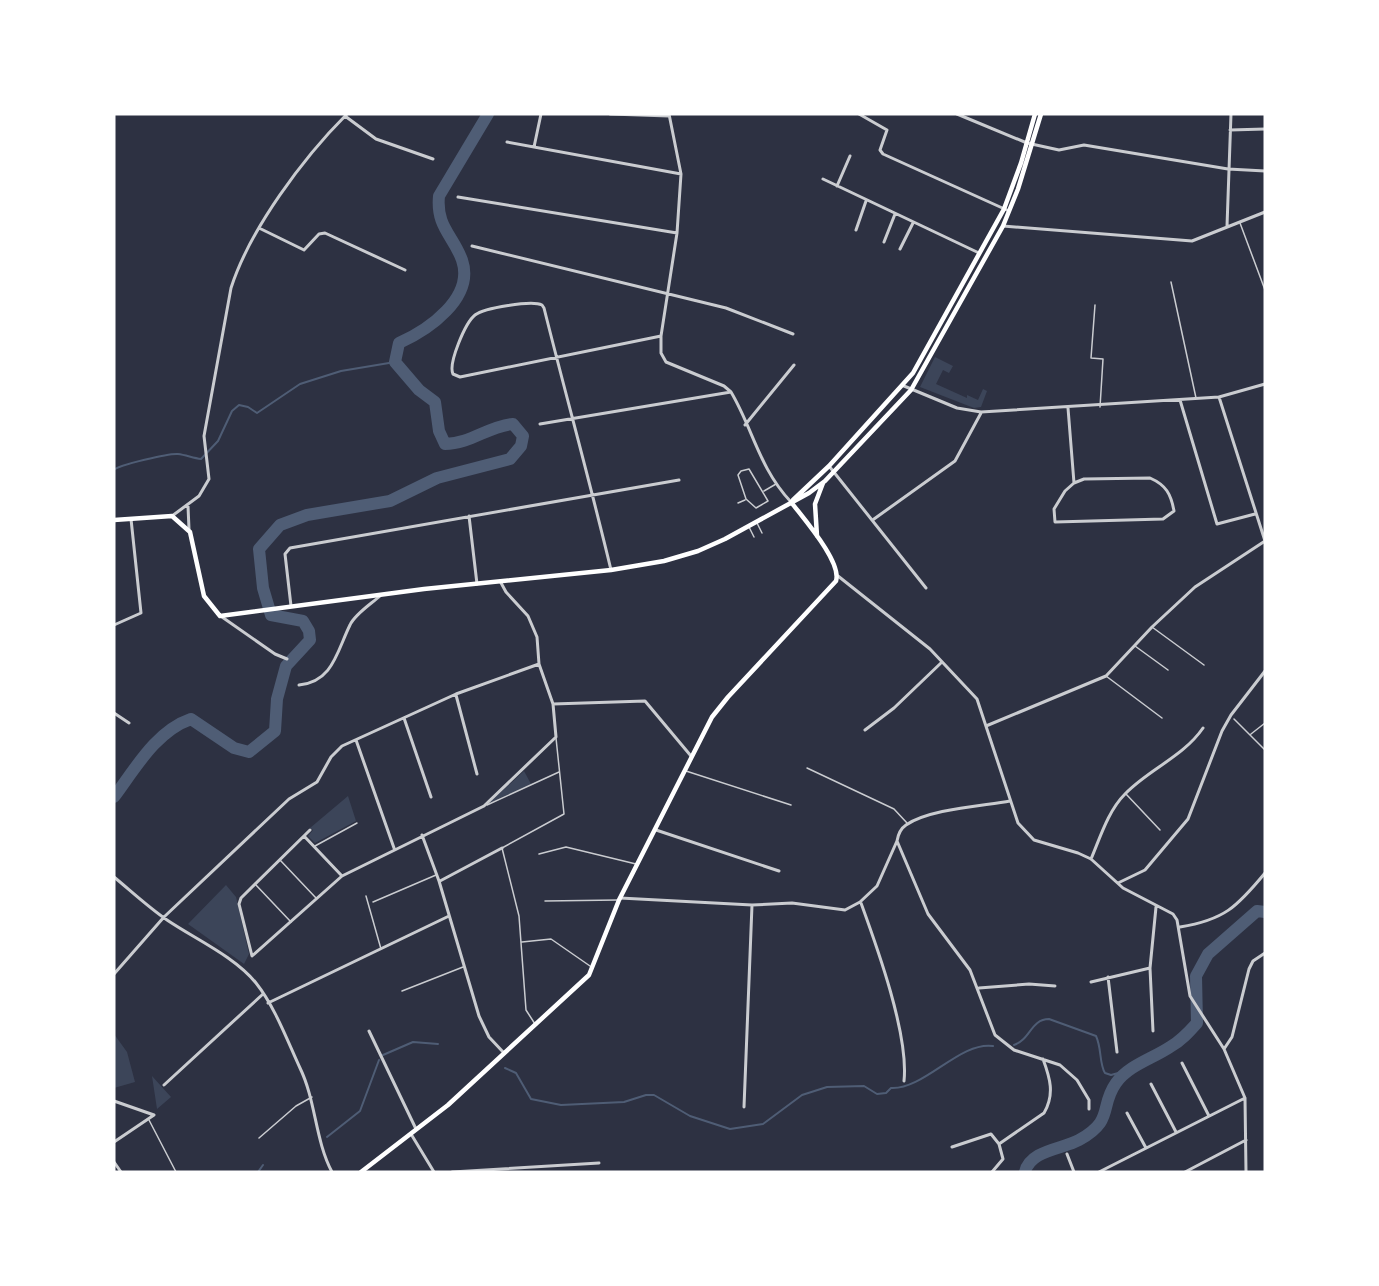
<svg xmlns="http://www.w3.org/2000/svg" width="1379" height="1286" viewBox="0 0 1379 1286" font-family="Signika,sans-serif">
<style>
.green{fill:#3c4559}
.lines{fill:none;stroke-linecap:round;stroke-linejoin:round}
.stream{stroke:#4f5d75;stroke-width:2}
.river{stroke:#4f5d75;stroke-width:12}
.service{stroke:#caccd0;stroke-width:1.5}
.minor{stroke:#caccd0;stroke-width:3}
.secondary{stroke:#fff;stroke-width:4.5}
</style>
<rect width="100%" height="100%" fill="#2d3142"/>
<path class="green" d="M935,357L953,366L949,373L943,370L936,384L967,398V395L978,400L983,389L987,391L981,407L974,408L920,387Z
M524,771L531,784L489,803Z
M348,796L356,821L315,843L308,836L313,830L310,828Z
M226,885L236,897L249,954L244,964L188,924Z
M114,1034L127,1052L135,1082L114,1088Z
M152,1076L171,1097L157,1109Z"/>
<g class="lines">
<path class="stream" d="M114,470C118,465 170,453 178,454C186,455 193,458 201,459L218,441L232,411L239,405L248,407L257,413L300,384L341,371L395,362
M1014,1045C1030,1040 1031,1019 1049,1019L1096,1036C1102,1049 1099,1063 1105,1073L1111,1075L1129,1070
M383,1055L413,1042L438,1044
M505,1068L516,1073L531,1099L561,1105L624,1102L646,1095H654L690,1116L730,1129L763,1124L802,1095L827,1087L864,1086L877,1094L886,1093L891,1088C924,1090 960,1041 993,1046
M327,1137L360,1111L379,1060
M258,1172L263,1165"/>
<path class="river" d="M114,797C135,769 156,731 191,719L234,748L249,752L275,731L277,699L286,666L310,640L309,631L303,621L271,615L263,588L259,549L280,525L307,515L390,501L437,478L510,459L521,446L523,436L513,424C489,426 470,444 445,444L439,431L435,402L419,390L395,362L399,343C428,330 475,298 462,260C453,235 436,227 439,196L488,114
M1025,1172C1030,1150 1063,1149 1079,1140C1115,1120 1099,1107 1116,1083C1129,1065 1152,1059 1170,1047C1181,1041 1189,1032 1197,1023L1196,976L1208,954L1257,911L1265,912"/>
<path class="service" d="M1240,223L1265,290
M1171,282L1196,398
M1095,305L1091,358L1103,359L1100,407
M749,469L768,501L756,508L746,499L738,475L741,471Z
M764,491L776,484
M738,503L745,500
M757,523L762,533
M749,527L754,537
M1152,627L1204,665
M1135,646L1168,670
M1106,676L1162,718
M1234,719L1265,750
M1251,734L1265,723
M807,768L894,809L907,823
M686,771L791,805
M1126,794L1160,830
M487,805L559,772
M315,846L357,823
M539,854L566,847L636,864
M280,860L316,898
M255,884L291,922
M366,896L381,949
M545,901L618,900
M373,902L436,875
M522,942L551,939L590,966
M402,991L463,967
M535,1024L526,1010L519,916L502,848L564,814L556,738
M149,1120L176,1172
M259,1138L296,1106L312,1097"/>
<path class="minor" d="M610,114L669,116
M669,114L681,174L677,233L661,336V353L666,362L724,386L731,392C753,429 759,468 791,502
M859,114L887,130L880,150L883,154L1009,211
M957,114L1027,143L1059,150L1084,145L1228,169L1265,171
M345,116L376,139L433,159
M1230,130L1265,129
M507,142L681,174
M534,147L541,114
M823,179L979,253
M837,186L850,156
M458,197L677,233
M1003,226L1192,241L1265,212
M1227,226L1231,114
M259,228L304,250L319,234L325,233L405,270
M856,230L866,201
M884,242L895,214
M472,246L726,308L793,334
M900,249L913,223
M904,386L957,408L981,412L1219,397L1265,384
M1219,397L1265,541
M1180,400L1217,524L1255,514
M1068,408L1074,483
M540,424L731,392
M745,425L794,365
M829,466L926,588
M1150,478C1166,485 1171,494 1174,511L1163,519L1055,522L1054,509L1065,491L1074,483L1084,479Z
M188,506L189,529
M172,516L199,496L209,479L204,436L231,288C250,229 303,158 347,114
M469,516L477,584
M874,519L955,461L981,413
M611,570C590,482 566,396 544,308L542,305C532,300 484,308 475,315C465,323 448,364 453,374L460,377L661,336
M838,576L930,649L977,699L1018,823L1034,840L1078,853L1091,859L1123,888L1173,914L1177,920L1190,996L1224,1049L1245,1098L1246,1172
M291,606L285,554L290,548L679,480
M222,617L275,654L287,659
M114,625L141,613L131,519
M299,685C333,682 337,651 350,625C355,614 371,604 380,596
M456,695L477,774
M553,704L645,701L691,756
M114,713L129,723
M404,718L431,797
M986,726L1106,676L1152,627L1195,587L1265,541
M865,730L894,708L942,662
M356,740L394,848
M1010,801C982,806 929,809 906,825C900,829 898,835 897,841L928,914L970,970L995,1035L1014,1050L1060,1065L1077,1080L1089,1100V1109
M310,830L241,898L239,904L252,956L342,876L484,806L556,737L553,704L539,664L537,637L528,616L506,592L500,581
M656,830L779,871
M422,835L439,881L479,1016L489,1037L504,1053
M304,836L342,876
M1091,859C1100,838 1108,811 1125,794C1149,769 1183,757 1203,728
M114,877C131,891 148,907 167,920C195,939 234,956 256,983C275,1007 287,1040 300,1068C316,1101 315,1140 332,1172
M440,881L502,848
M1118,883L1145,870L1188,819L1222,731L1231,715L1265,671
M620,898L752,905L792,903L845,910L860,902L877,886L897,841
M861,903C877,947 909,1035 904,1081
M1180,927C1224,920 1237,907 1265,873
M114,974L164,917L289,799L317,782L331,757L342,746L456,694L539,664
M1108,977L1117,1052
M1091,982L1150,968
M979,988L1029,984L1055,986
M268,1003L449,916
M369,1031L416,1129
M1153,1031L1150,968L1156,907
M1224,1049L1232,1037L1249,969L1253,961L1265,953
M1182,1063L1209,1116
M1151,1084L1176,1132
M164,1085L263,994
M114,1101L154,1115L114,1142
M744,1107L752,905
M1127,1113L1146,1148
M411,1134L434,1172
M999,1144L1044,1113C1055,1094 1050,1078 1043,1059
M952,1147L991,1134L999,1144L1003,1159L992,1172
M1067,1154L1074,1172
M114,1162L121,1172
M452,1172L599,1163
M1099,1172L1245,1098
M1185,1172L1246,1140"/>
<path class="secondary" d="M793,500L829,466L913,373L1004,209L1021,163L1035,114
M114,520L172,516L190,532L204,596L220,616L424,589L611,570L664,561L698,551L725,539L809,493L825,481L911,390L1003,226L1018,189L1041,114
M817,536L815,504L823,483
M361,1172L448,1105L589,975L619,900L712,717L728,697L836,581C842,562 803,518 791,502"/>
</g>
<rect width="1379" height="1286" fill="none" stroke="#ffffff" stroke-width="231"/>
</svg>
